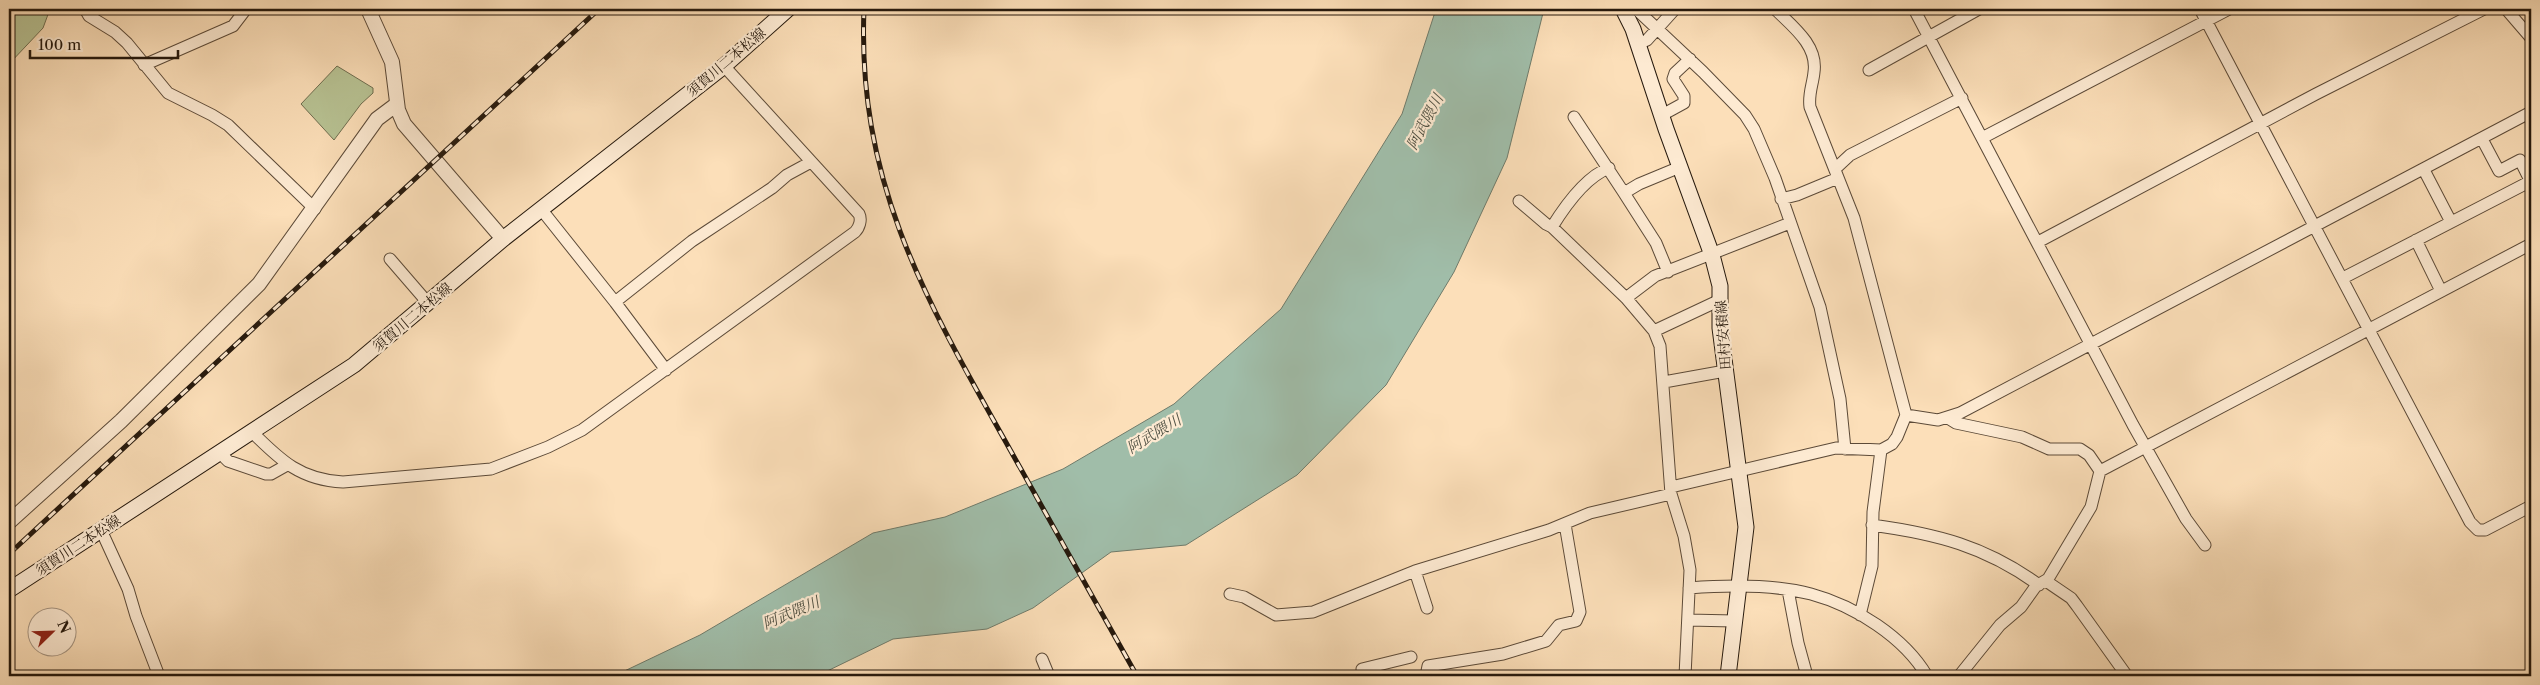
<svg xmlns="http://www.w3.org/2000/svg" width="2540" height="685" viewBox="0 0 2540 685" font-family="'Libre Caslon Text','Noto Serif JP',serif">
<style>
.green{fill:#b8c394;stroke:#6f6e50}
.water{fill:#a0bda9;stroke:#6f7b6b}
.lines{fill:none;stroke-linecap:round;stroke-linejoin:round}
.minor-casing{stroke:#5c4a38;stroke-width:13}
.tertiary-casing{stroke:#5c4a38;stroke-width:16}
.secondary-casing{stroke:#26190d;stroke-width:17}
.minor{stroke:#fdead2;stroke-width:11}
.tertiary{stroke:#fdead2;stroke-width:14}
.secondary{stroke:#fdead2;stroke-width:15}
.rail-casing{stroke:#26190d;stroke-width:5}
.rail{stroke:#fdead2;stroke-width:3;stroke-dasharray:9;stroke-linecap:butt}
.labels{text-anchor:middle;stroke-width:4.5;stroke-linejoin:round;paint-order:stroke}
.street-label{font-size:14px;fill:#26190d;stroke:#fdead2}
.water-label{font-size:15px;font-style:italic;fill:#515244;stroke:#fdead2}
</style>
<rect width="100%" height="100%" fill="#fcdfb9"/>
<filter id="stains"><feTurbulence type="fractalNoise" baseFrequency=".004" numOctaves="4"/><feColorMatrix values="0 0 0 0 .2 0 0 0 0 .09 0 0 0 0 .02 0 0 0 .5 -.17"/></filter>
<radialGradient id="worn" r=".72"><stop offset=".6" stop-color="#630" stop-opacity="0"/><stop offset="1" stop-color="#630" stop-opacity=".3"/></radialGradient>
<path class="green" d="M9,9H50L43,28L9,64Z
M337,66L373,88V93L361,104L334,140L301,104Z"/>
<path class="water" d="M1436,9H1544L1507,158L1454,272L1386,385L1297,475L1186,545L1111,552L1033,608L987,629L893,639L817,676H614L700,635L873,533L945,517L1063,469L1174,404L1281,309L1402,114Z"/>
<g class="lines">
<defs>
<path id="minor" d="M85,9L89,16L115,32L127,43L168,93L212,115L228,125L315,209
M1636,9L1703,72L1745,115L1754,129L1775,178L1820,307L1840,399L1845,449
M1914,9L2133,425L2186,519L2205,545
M2200,9L2470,522L2478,530H2485L2531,506
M2506,9L2531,38
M1638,44L1647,40L1675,9
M144,65L233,26L246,9
M1869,70L1979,9
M1662,115L1684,103V96L1673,79L1675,73L1690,59
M1574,117L1624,193
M1982,138L2229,9
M2482,139L2499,171L2520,160L2531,182
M1835,169L1850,155L1962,98
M2424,170L2451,222
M1781,199L1797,195L1838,178
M1519,201L1546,224L1552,227L1626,298
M541,209L615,302L666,370
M1552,227C1565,206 1585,177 1609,168
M2416,240L2441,291
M2038,242L2316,94L2484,9
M390,259L428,303
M1668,272L1656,243L1624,193L1639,184L1680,167
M2343,278L2531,181
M615,302L692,241L772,188L787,175L811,162
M1654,331L1720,300
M1664,382L1725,371
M1906,415L1938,420L1960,413L2531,112
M1948,418L1956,423L2022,437L2049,449H2080L2089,455L2100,471L2091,507L2048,579L2036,586L2021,607L2000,625L1959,676
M252,432C281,461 301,480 343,482L491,469L548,447L582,430L855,232C859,228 862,220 859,214L724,66
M220,453L228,461L266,474H271L287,465
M2100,471L2531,244
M1671,487L1836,448L1881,450L1892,444L1897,437L1906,415L1854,218L1810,107C1808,94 1813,84 1814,72C1818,45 1792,26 1775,9
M1872,525C1937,534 1985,546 2039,585
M101,530L128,589L136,616L159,676
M1415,571L1427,608
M2046,581L2071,598L2077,606L2127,676
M1689,588C1728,585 1773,584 1811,594C1855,606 1904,637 1927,676
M1788,590L1798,643L1807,676
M1230,594L1244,597L1276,615L1313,612L1415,571L1549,530L1590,513L1671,494
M1860,615L1872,566L1873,512L1881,450
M1688,620L1734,621
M1042,659L1049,676
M1362,669L1411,657
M1426,676L1428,666L1503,654L1546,641L1559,625L1576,621L1580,612L1565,524
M1685,676L1690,570L1684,536L1671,494L1660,346L1654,331L1626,298L1655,276L1790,223"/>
<path id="tertiary" d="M368,9L392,62L398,110L404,124L503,239
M9,522L121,421L259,284L377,119L397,104"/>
<path id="secondary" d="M1623,9L1633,29L1666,129L1712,255L1720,286V328L1746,527L1728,676
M9,590L354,365L503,239L724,66L788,9"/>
</defs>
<use href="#minor" class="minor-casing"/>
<use href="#tertiary" class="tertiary-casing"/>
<use href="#secondary" class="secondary-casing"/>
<use href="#minor" class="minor"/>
<use href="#tertiary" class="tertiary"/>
<use href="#secondary" class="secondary"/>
<defs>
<path id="rail" d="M864,9C857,183 926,300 1008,446C1051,523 1094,599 1137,676
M9,554L599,9"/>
</defs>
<use href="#rail" class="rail-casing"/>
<use href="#rail" class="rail"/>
</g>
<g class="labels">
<g class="street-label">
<text transform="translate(726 62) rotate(-40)" y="5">須賀川二本松線</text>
<text transform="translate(412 317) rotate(-40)" y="5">須賀川二本松線</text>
<text transform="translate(1723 335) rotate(-94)" y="5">田村安積線</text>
<text transform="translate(78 545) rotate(-33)" y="5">須賀川二本松線</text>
</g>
<g class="water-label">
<text transform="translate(1425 122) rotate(-62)" y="5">阿武隈川</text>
<text transform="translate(1154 434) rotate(-31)" y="5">阿武隈川</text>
<text transform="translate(791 613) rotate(-23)" y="5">阿武隈川</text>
</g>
</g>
<rect width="2540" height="685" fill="none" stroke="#fcdfb9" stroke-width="30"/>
<rect x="10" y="10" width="2520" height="665" fill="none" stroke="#26190d" stroke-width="2.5"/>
<rect x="15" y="15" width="2510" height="655" fill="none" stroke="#26190d"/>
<g transform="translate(52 632) rotate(67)"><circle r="24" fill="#fdead2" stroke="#a79683"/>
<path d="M0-4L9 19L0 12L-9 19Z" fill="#8f2418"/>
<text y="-8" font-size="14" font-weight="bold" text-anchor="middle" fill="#26190d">N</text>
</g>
<path d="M30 50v8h148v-8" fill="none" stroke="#26190d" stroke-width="2.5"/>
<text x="38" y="50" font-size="15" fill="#26190d" stroke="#fdead2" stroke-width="4" paint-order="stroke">100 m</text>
<rect width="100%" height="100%" filter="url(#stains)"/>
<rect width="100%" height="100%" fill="url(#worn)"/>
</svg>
